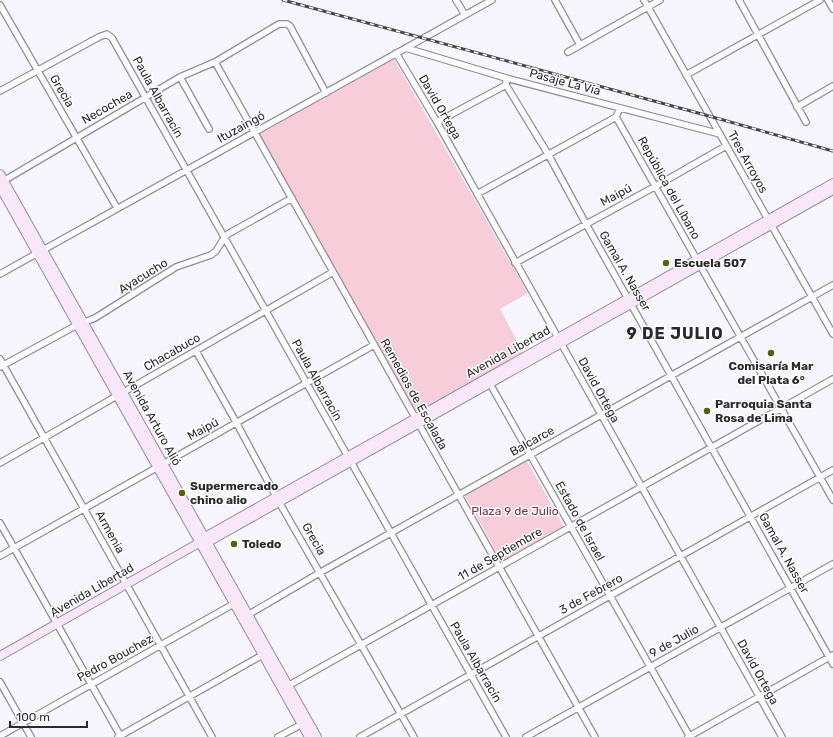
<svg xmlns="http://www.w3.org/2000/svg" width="833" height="737" viewBox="0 0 833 737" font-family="Rubik,sans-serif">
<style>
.green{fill:#f7cdd9}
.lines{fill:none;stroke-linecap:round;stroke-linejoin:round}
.minor-casing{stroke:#908f99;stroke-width:8}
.secondary-casing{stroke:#908f99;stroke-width:10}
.minor{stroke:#fff;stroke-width:5.5}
.secondary{stroke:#f8e6f9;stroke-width:8}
.rail-casing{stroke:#45454a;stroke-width:3}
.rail{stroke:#fff;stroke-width:1.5;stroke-dasharray:4.5;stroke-linecap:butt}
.poi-dot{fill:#576306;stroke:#fff;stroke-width:1.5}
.labels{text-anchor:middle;stroke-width:3;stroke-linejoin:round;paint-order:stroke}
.street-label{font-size:12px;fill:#2b2b2f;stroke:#fff}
.poi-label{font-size:12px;font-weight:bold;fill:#2b2b2f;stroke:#fff;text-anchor:start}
.park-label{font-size:12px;fill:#80304e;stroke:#fff}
.district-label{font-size:16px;font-weight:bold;letter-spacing:1px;fill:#2b2b2f;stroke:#fff}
</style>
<rect width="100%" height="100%" fill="#f7f6ff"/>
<path class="green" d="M394,59L528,293L500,309L524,354L418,413L414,409L259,133Z
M527,461L564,527L502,562L465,496Z"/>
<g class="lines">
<defs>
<path id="minor" d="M456,0L465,15
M555,0L580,45
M644,0L833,334
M739,0L806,122
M828,0L833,9
M0,5L117,208
M406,48L506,78L720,134
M568,52L660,0
M396,53L437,122L782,737
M215,62L595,737
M686,75L820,0
M180,77L209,129
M506,78V85L548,154L586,224L833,664
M0,91L99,37L107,34L112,38L506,737
M797,107L833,86
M616,117L833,500
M437,122L506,85
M0,183L180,77L215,62L279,24H287L290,26L326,93
M477,194L616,117L620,108
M515,263L656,186L726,146
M0,274L492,0
M196,351L236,422L279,502L414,737
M0,359L212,737
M0,367L77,325L95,318L176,267L211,255L216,251L224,238L228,234L292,198
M489,382L690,737
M0,463L333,272
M0,523L121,737
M0,556L374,345
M246,616L321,572L833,285
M0,682L31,737
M286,687L833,379
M0,736L237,602
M118,737L266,653
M278,737L304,723
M360,737L833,470
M526,737L833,564
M688,737L833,655"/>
<path id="secondary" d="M0,174L317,737
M0,187L309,737
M197,544L208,542L833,190
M0,656L197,544L205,537L833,183"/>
</defs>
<use href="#minor" class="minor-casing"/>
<use href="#secondary" class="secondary-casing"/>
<use href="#minor" class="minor"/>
<use href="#secondary" class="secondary"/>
<defs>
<path id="rail" d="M283,0L709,116L833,151"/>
</defs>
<use href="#rail" class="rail-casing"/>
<use href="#rail" class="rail"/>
</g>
<g class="poi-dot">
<circle cx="666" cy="263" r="4"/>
<circle cx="771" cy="353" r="4"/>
<circle cx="707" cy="411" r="4"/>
<circle cx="182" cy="493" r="4"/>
<circle cx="234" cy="544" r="4"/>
</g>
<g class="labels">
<g class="street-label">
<text transform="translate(565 82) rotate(15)" y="4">Pasaje La Vía</text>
<text transform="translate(62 91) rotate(59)" y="4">Grecia</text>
<text transform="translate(158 97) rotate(61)" y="4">Paula Albarracín</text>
<text transform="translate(107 107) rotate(-30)" y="4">Necochea</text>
<text transform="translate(440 107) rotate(60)" y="4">David Ortega</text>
<text transform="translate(241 127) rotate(-29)" y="4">Ituzaingó</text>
<text transform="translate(748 162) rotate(61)" y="4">Tres Arroyos</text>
<text transform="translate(669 188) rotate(61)" y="4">República del Líbano</text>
<text transform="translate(616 195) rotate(-28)" y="4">Maipú</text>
<text transform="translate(625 271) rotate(60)" y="4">Gamal A. Nasser</text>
<text transform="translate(143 276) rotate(-32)" y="4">Ayacucho</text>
<text transform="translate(172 352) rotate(-30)" y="4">Chacabuco</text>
<text transform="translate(508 352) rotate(-29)" y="4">Avenida Libertad</text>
<text transform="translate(317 380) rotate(61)" y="4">Paula Albarracín</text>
<text transform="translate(599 390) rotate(61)" y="4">David Ortega</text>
<text transform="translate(414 394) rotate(61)" y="4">Remedios de Escalada</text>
<text transform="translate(152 418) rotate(61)" y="4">Avenida Arturo Alió</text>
<text transform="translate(203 429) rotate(-29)" y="4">Maipú</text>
<text transform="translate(532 441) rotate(-29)" y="4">Balcarce</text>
<text transform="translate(580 521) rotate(61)" y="4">Estado de Israel</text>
<text transform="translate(110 532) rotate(61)" y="4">Armenia</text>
<text transform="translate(314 539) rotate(60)" y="4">Grecia</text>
<text transform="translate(784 553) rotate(61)" y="4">Gamal A. Nasser</text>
<text transform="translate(500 554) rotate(-30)" y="4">11 de Septiembre</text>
<text transform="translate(92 590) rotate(-30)" y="4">Avenida Libertad</text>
<text transform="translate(591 594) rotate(-29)" y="4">3 de Febrero</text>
<text transform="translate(674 641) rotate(-29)" y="4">9 de Julio</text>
<text transform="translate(115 658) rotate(-29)" y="4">Pedro Bouchez</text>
<text transform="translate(476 662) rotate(60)" y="4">Paula Albarracín</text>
<text transform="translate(758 672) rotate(61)" y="4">David Ortega</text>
</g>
<g class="poi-label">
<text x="674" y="267">Escuela 507</text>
<text x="771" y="370" text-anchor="middle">Comisaría Mar<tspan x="771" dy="14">del Plata 6°</tspan></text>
<text x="715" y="408">Parroquia Santa<tspan x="715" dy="14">Rosa de Lima</tspan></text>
<text x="190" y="490">Supermercado<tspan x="190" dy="14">chino alio</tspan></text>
<text x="242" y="548">Toledo</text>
</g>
<g class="park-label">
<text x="515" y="515">Plaza 9 de Julio</text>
</g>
<g class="district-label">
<text x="675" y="339">9 DE JULIO</text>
</g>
</g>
<path d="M10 721v6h77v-6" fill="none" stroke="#2b2b2f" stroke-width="2"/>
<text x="16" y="721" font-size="12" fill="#2b2b2f" stroke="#ffffff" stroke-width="3" paint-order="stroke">100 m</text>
</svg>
